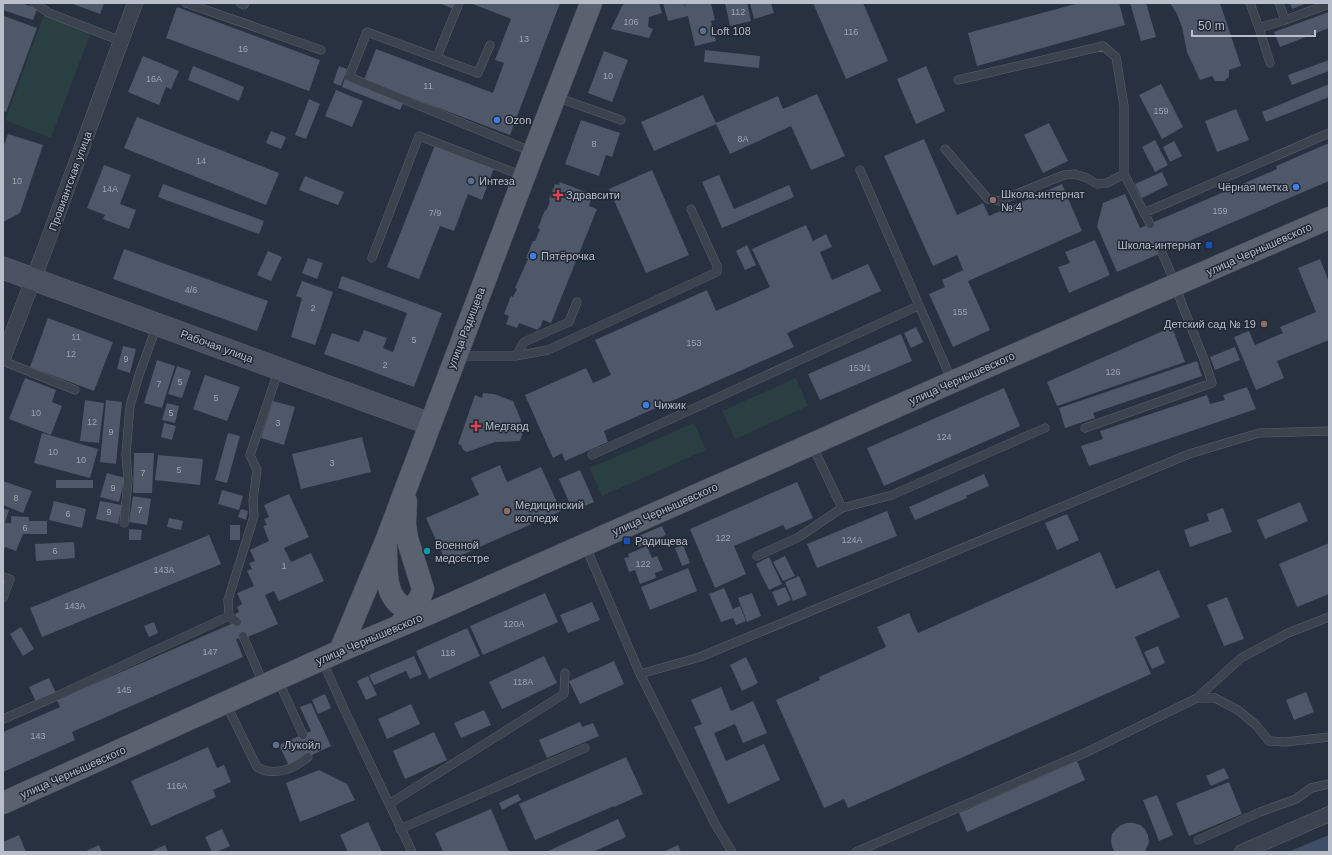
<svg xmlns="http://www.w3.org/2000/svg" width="1332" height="855" viewBox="0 0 1332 855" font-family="Helvetica,sans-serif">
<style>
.green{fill:#2a3f41}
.water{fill:#3e4e67}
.building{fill:#4e5868}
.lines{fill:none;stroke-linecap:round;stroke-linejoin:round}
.lane-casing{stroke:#59616d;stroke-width:9}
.street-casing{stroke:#59616d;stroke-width:16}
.secondary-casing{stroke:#59616d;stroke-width:23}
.primary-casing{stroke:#454c59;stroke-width:23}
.lane{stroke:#3b434f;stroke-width:8}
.street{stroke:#3b434f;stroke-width:15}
.secondary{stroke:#4a5262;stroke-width:22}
.primary{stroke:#5a626f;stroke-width:22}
.service-dot{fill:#5c6f8a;stroke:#202835;stroke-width:1.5}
.shop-dot{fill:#3f7fe0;stroke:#202835;stroke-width:1.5}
.health-dot{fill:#e0444e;stroke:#202835;stroke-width:1.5}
.education-dot{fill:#8d6e63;stroke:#202835;stroke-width:1.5}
.transit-dot{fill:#1a4fb4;stroke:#202835;stroke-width:1.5}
.culture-dot{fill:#0f9aa8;stroke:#202835;stroke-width:1.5}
.labels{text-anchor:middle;stroke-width:3;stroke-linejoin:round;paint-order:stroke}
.number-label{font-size:9px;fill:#9ea4b2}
.poi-label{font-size:11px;fill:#b8beca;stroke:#202835;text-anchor:start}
.street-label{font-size:11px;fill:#b8beca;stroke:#202835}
</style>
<rect width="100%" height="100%" fill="#27313f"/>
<path class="green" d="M44,15L91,32L51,138L5,120Z
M796,378L808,406L735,439L722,411Z
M694,423L706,450L602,496L590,468Z"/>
<path class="water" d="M1329,835V852H1288Z"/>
<path class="building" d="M3,3H22L37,9L33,20L3,10Z
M73,3H104L100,14L73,4Z
M439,3H456L454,9Z
M470,3H560L510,135L364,80L376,49L493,93L504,63L495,60L511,19Z
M625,3H659L662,13L649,17L648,27L653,29L649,38L611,29L622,6Z
M663,3H684L686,10L685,3H711L715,20L711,21L716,41L695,46L688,16L668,21Z
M725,3H747L751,21L730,26Z
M750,3H771L774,13L754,19Z
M813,3H863L888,61L846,79Z
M1079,3H1119L1125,25L977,66L968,33Z
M1130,3H1146L1156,37L1141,41Z
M1170,3H1220L1241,66L1229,70V77L1224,81H1215L1212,76L1200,80L1187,52L1182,27L1177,14Z
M1290,3H1307L1292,9Z
M177,7L320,60L309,91L166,38Z
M1329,12V28L1280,47L1274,32Z
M4,16L37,28L6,112L3,111Z
M705,50L760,56L759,68L704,62Z
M604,51L628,60L612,102L588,93Z
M143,56L179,71L171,89L166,87L159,105L128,92Z
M1329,60V71L1292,85L1288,75Z
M193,66L244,87L239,101L188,80Z
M339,66L347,69L341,86L333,83Z
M926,66L945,111L916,124L897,79Z
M345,78L404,101L400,110L342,87Z
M1161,84L1183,127L1162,139L1139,95Z
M1329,84V97L1266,122L1262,112Z
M336,90L363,101L352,127L325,116Z
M817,94L845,156L811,170L791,126L730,154L716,124L654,151L641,122L703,95L716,123L778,96L783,109Z
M309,99L320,104L306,139L295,135Z
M1236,109L1249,140L1217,152L1205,121Z
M137,117L279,173L266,205L124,148Z
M581,120L620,133L612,157L606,155L599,176L565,164Z
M1049,123L1068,161L1043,173L1024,135Z
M271,131L286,137L281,149L266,143Z
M8,134L43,145L20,213L3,222V148Z
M924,139L957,215L983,203L989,216L1062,184L1082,231L968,281L990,330L953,347L929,294L945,287L942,280L963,270L957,255L933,266L884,156Z
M1155,140L1168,165L1155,172L1142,147Z
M1174,141L1182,156L1170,162L1163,147Z
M1329,143V181L1117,272L1097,226L1103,203L1125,194L1140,228L1277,169L1276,166Z
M435,145L494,168L482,200L468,194L454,231L440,226L419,279L387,267Z
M104,165L131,175L120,204L136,210L129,229L103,219L105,215L87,208Z
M652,170L689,255L646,273L609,189Z
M1162,172L1168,185L1142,198L1135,184Z
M719,175L734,209L789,185L794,197L722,228L702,182Z
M305,176L344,192L338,205L299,190Z
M560,182L593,195L589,206L597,209L551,323L543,320L540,328L539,327L538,330L519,323L517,328L506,324L509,316L504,314L511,296L513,297L517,289L515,288L528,259L526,258L533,241H535L540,229L538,228L545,210L546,211L550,201L549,200L555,184L559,185Z
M163,184L264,221L259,234L158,197Z
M806,225L813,241L826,234L832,247L820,252L832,280L868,264L881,291L787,333L794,347L604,431L608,442L565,461L562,453L553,458L525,395L586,368L593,383L611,375L595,340L707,290L716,311L770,287L752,249Z
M1095,240L1110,275L1069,293L1058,267L1070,263L1065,252Z
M747,245L756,265L745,270L736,251Z
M124,249L268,301L257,331L113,279Z
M268,251L282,257L271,281L257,275Z
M308,258L323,263L317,279L302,273Z
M1320,259L1329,282V340L1277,361L1284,378L1256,390L1234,337L1249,331L1255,345L1283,333L1280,327L1316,312L1298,268Z
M342,276L442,313L414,387L324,354L332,333L359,342L364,330L387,338L383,348L393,352L407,313L338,288Z
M302,281L333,292L315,345L291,337L302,298L296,296Z
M48,318L113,342L94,391L30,367Z
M916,327L923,342L911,348L904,333Z
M1172,327L1185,362L1057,406L1047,382Z
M901,334L912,361L820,400L808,374Z
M123,346L136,349L130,373L117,369Z
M1235,347L1240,360L1215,370L1210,357Z
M157,360L175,366L162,408L144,403Z
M1197,361L1202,376L1093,413L1095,418L1065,428L1059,408Z
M177,366L191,371L182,398L168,394Z
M205,375L240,387L227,421L193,409Z
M25,378L56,390L52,402L62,406L51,435L9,419Z
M1247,387L1256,409L1089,466L1081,446L1103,439L1100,431L1207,395L1210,404L1225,400L1223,395Z
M1004,388L1020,426L884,486L867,448Z
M483,393L494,394L513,401L521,420L520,425L525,426L520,441L495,442L467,452L463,450L461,445L458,444L475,395L482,398Z
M85,400L104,403L99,443L80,441Z
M106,400L122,402L116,464L100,462Z
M273,401L295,407L284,445L261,438Z
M167,403L179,406L175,423L162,420Z
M164,423L176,426L172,440L161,437Z
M42,433L98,449L90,478L34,463Z
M228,433L240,436L227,483L215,480Z
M362,437L371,472L301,489L292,454Z
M134,453H154L152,493H133Z
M158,455L203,459L200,485L155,480Z
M500,465L507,482L541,467L561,511L446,562L426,518L479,495L471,478Z
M580,470L594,502L573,511L559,479Z
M107,473L125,478L119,502L100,497Z
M984,474L989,486L966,496L967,498L915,520L909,507Z
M56,480H93V488H56Z
M3,481L32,491L23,513L3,505Z
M797,482L813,518L786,530L783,525L734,546L746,574L715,588L690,529Z
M222,490L243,496L239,510L218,504Z
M289,494L309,537L284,548L291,562L311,553L324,581L279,601L274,591L265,595L278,624L245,638V636L236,639L243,657L72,732L75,740L3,772V732L60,707L57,700L238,621L235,614L239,612L237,607L242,604L237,593L254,586L247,571L252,569L249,563L255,561L250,550L269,541L263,526L267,525L264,519L269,517L264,505Z
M133,496L151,499L147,525L129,522Z
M54,501L86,509L82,528L49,520Z
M100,501L122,505L118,524L96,519Z
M1300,502L1308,521L1265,539L1257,520Z
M1223,508L1232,532L1190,547L1184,530L1209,521L1207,514Z
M3,509L9,510L5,523H11V516L29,517V521H47V534H23L16,551L5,547L3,553Z
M241,509L248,511L246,520L238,517Z
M887,511L897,536L817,568L807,544Z
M1067,514L1079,540L1057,550L1045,523Z
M169,518L183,521L181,530L167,527Z
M230,525H240V540H230Z
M662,526L666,535L638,547L634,538Z
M129,529L142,530L141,540H129Z
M209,535L221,564L42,637L30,608Z
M74,542L75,558L36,561L35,544Z
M1329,543V594L1297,607L1279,564Z
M683,545L690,563L682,566L675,548Z
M647,546L652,558L657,556L663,570L655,573L656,578L640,584L635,570L629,572L624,558L629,557L628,554Z
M1100,552L1116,589L1159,570L1180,617L1135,637L1151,674L848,808L844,799L824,808L776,700L820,680L819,677L886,647L877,627L909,613L918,633Z
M785,556L795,576L783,581L773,562Z
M769,557L782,584L769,590L756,564Z
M688,568L697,591L650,610L641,587Z
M799,576L807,595L793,601L785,582Z
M785,587L791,600L778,606L772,592Z
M724,588L733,609L740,606L746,621L736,625L733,618L721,622L709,594Z
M545,593L558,622L483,655L470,626Z
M752,593L761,616L747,622L738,598Z
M1227,597L1244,639L1224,646L1207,605Z
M592,602L600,620L568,633L560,615Z
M154,622L158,633L149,637L144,626Z
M21,627L34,649L23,656L10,634Z
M467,628L480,656L429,679L416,651Z
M1158,646L1165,663L1152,669L1144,652Z
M414,656L422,674L410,679L406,671L374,685L369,675Z
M544,656L557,683L502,709L489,682Z
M746,657L758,683L742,691L730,665Z
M614,661L624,684L580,704L569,681Z
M368,676L377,695L366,700L357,681Z
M49,678L56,693L36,702L29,687Z
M721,687L731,711L753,701L767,733L743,743L735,724L714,733L726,761L764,744L780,780L728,804L694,727L702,724L691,700Z
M1306,692L1314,712L1294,720L1286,700Z
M325,694L331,708L318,714L312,700Z
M311,703L331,746L289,766L279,745L311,731L300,707Z
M411,704L420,724L387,739L378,719Z
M484,710L491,725L461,738L454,723Z
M580,722L582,727L593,723L599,736L547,758L539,740Z
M434,732L447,760L405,779L393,751Z
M208,747L217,768L224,765L231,782L213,790L216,797L151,826L131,781Z
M626,757L643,794L614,807V806L535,840L519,804Z
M1077,761L1085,780L967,832L959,813Z
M1224,768L1229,778L1211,786L1206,776Z
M319,770L347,784L355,800L300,822L286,783Z
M1229,782L1242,814L1189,836L1176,803Z
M518,794L521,800L502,810L499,803Z
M1157,795L1173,835L1159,841L1143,800Z
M491,809L509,852H443L435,833Z
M618,819L626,837L593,852H546Z
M368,822L382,852H348L340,835Z
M1127,823H1134L1140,825L1145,829L1148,835L1149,842L1145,852H1115L1112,847L1111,841L1112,834L1116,829L1121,825Z
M222,829L230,846L216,852H212L205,837Z
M19,835L26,852H3V842Z
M99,845L102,852H84Z
M165,845L168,852H150Z
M678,845L681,852H663Z"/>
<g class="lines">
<defs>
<path id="lane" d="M34,3L49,13L121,41
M186,3L321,50
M240,3L244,5
M1250,3L1259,28L1285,20
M1279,3L1285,20L1329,4
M1259,28L1270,63
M490,45L478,73L367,32L349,77L533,152
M437,57L459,3
M958,80L1103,46L1116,57L1124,106V174L1150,224
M556,97L621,120
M945,149L988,199L999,201L1064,175L1074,174L1087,178L1097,184L1107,183L1124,174
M860,170L952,381
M1144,213L1329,133
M372,258L419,136L523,176
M458,356H516L548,350L717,272V266L691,209
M516,356L524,342L569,322L577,302
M3,361L75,390
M1085,428L1212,383L1205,362L1181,302L1176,285L1162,253
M812,445L842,508
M592,455L918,306
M124,523L128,480L126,454L130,406L139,375L157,325
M585,545L640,674L715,824L732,852
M757,556L799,537L842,508L892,495L1045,428
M3,577L10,579L3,598
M229,616L228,600L254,516L253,500L257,470L250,455L279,369
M243,636L264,685
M322,660L344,709L412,852
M640,674L700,657L1189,454L1259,433L1329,431
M278,680L303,735
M1197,698H1215L1238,710L1256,725L1269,741L1285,742L1329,737
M226,704L257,767C274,777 294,769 308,757
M3,719L59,695L229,616L237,622
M389,804L564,694L565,673
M400,829L585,748
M1198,840L1260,812L1296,799L1311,788L1329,784
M856,852L1087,752L1197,698L1241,658L1288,633L1329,617"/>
<path id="street" d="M3,358L44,251L135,3
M1242,852L1329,814"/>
<path id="secondary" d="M3,268L430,424"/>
<path id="primary" d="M386,548C387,570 383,598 407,609C413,611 420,612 425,614
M400,625L420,598L423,589L407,538L405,524L406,501
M340,651L386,541L524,177L591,3
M3,803L340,651L435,611L952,382L1329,218"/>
</defs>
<use href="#lane" class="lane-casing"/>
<use href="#street" class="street-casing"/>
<use href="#secondary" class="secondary-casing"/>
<use href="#primary" class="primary-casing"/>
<use href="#lane" class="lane"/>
<use href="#street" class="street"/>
<use href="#secondary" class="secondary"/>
<use href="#primary" class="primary"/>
</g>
<g class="service-dot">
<circle cx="703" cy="31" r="4"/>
<circle cx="471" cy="181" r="4"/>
<circle cx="276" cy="745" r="4"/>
</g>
<g class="shop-dot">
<circle cx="497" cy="120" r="4"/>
<circle cx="1296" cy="187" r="4"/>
<circle cx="533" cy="256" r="4"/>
<circle cx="646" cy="405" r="4"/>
</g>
<g class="health-dot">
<path d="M556 189h4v4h4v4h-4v4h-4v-4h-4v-4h4z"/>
<path d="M474 420h4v4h4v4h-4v4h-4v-4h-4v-4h4z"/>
</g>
<g class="education-dot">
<circle cx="993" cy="200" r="4"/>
<circle cx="1264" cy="324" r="4"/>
<circle cx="507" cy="511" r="4"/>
</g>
<g class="transit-dot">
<rect x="1205" y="241" width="8" height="8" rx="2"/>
<rect x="623" y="537" width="8" height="8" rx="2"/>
</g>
<circle class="culture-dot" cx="427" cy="551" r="4"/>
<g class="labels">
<g class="number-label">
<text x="738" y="15">112</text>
<text x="631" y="25">106</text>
<text x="851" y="35">116</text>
<text x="524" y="42">13</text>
<text x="243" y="52">16</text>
<text x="608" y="79">10</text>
<text x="154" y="82">16А</text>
<text x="428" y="89">11</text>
<text x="1161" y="114">159</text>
<text x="743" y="142">8А</text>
<text x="594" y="147">8</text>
<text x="201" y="164">14</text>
<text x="17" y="184">10</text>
<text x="110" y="192">14А</text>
<text x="1220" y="214">159</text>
<text x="435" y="216">7/9</text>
<text x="191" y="293">4/6</text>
<text x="313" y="311">2</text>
<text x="960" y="315">155</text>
<text x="76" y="340">11</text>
<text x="414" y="343">5</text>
<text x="694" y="346">153</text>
<text x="71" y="357">12</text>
<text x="126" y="362">9</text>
<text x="385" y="368">2</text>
<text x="860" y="371">153/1</text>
<text x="1113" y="375">126</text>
<text x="180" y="385">5</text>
<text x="159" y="387">7</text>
<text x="216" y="401">5</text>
<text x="36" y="416">10</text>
<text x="171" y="416">5</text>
<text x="92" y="425">12</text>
<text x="278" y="426">3</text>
<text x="111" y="435">9</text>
<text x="944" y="440">124</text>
<text x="53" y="455">10</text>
<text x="81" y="463">10</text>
<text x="332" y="466">3</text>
<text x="179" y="473">5</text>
<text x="143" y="476">7</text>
<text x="113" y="491">9</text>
<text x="16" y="501">8</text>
<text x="140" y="513">7</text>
<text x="109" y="515">9</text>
<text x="68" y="517">6</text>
<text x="25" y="531">6</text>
<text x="723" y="541">122</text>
<text x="852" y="543">124А</text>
<text x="55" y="554">6</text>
<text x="643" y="567">122</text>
<text x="284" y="569">1</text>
<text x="164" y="573">143А</text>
<text x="75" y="609">143А</text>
<text x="514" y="627">120А</text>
<text x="210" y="655">147</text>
<text x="448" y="656">118</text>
<text x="523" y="685">118А</text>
<text x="124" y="693">145</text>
<text x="38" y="739">143</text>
<text x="177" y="789">116А</text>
</g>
<g class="poi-label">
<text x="711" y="35">Loft 108</text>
<text x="505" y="124">Ozon</text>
<text x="479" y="185">Интеза</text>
<text x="1288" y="191" text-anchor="end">Чёрная метка</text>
<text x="1001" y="198">Школа-интернат<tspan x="1001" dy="13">№ 4</tspan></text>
<text x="566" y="199">Здравсити</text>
<text x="1201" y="249" text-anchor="end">Школа-интернат</text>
<text x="541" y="260">Пятёрочка</text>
<text x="1256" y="328" text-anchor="end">Детский сад № 19</text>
<text x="654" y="409">Чижик</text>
<text x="485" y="430">Медгард</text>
<text x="515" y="509">Медицинский<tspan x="515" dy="13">колледж</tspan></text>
<text x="635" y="545">Радищева</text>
<text x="435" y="549">Военной<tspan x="435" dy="13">медсестре</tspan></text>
<text x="284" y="749">Лукойл</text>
</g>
<g class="street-label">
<text transform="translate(70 181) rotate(-70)" y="4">Провиантская улица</text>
<text transform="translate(1259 249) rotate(-24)" y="4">улица Чернышевского</text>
<text transform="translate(466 328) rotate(-69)" y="4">улица Радищева</text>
<text transform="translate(217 346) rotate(20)" y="4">Рабочая улица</text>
<text transform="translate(962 378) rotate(-24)" y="4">улица Чернышевского</text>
<text transform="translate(665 509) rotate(-24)" y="4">улица Чернышевского</text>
<text transform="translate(369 639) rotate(-23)" y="4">улица Чернышевского</text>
<text transform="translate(73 772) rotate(-24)" y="4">улица Чернышевского</text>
</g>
</g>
<rect width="1332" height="855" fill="none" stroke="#b8beca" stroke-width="8"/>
<path d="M1192 30v6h123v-6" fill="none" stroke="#b8beca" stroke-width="2"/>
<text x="1198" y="30" font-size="12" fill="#b8beca" stroke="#202835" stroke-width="3" paint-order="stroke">50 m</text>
</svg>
